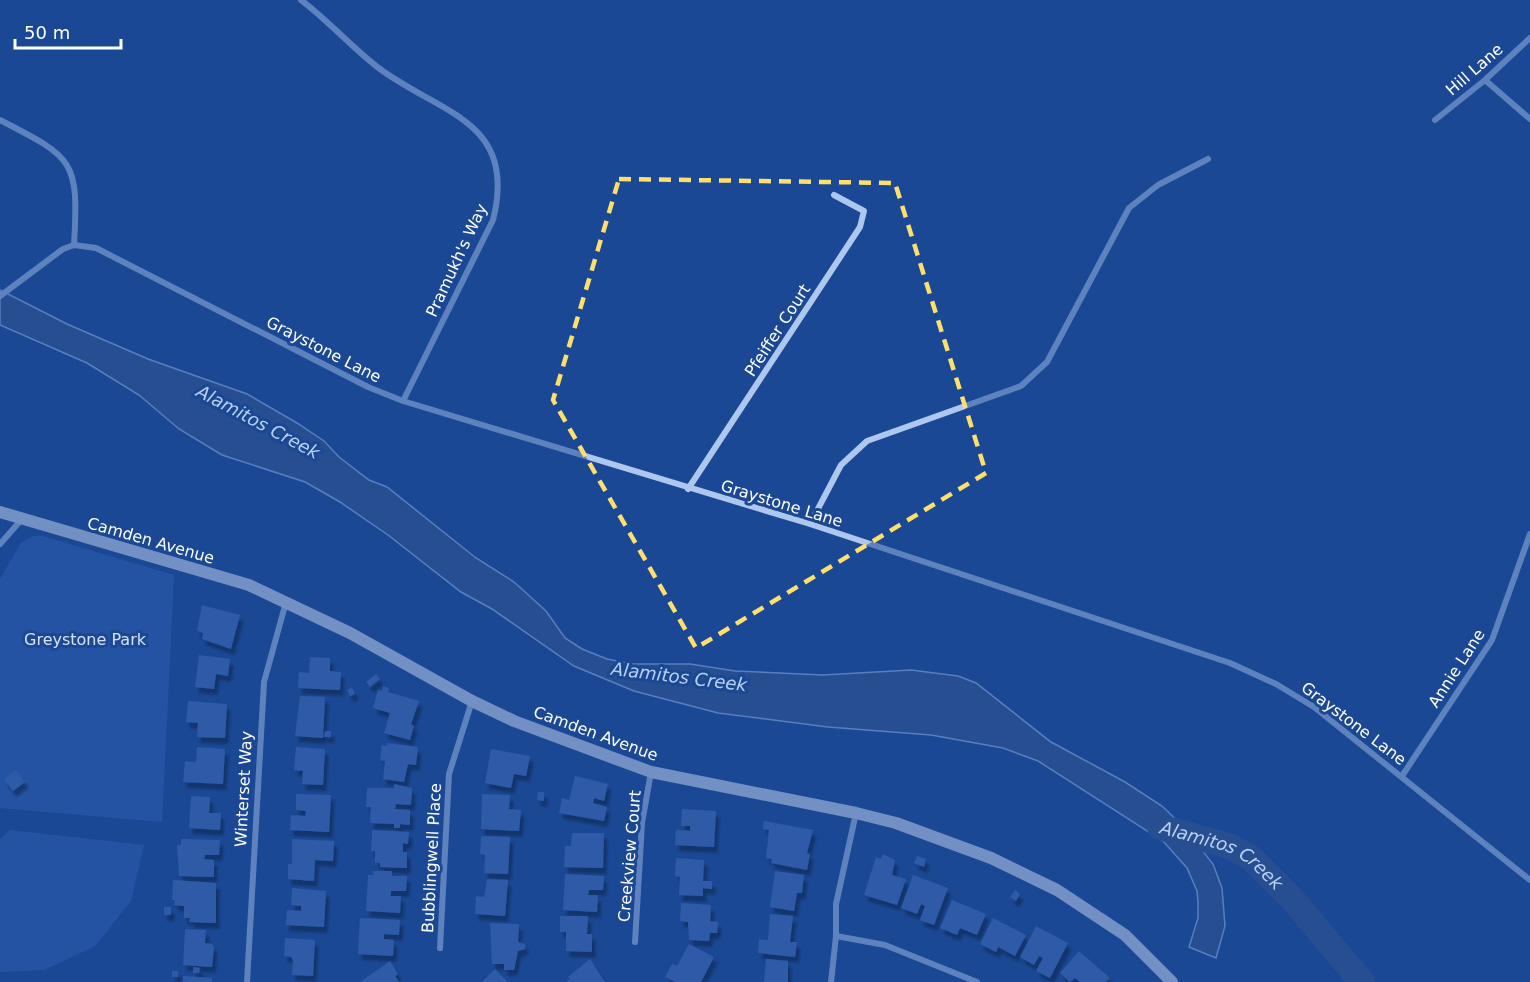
<svg xmlns="http://www.w3.org/2000/svg" width="1530" height="982" viewBox="0 0 1530 982" font-family="'DejaVu Sans',sans-serif">
<style>
.green{fill:#2f60b3}
.water{fill:#34548d;stroke:#a1c0f1;stroke-width:1.5}
.lines{fill:none;stroke-linecap:round;stroke-linejoin:round}
.river{stroke:#34548d;stroke-width:26}
.building{fill:#4470bc;filter:url(#shadow)}
.street{stroke:#aec7ef;stroke-width:6}
.secondary{stroke:#dbe7fb;stroke-width:12}
.marked{fill:none;stroke:#ffdf6c;stroke-width:4.5;stroke-dasharray:12 8;stroke-linejoin:round}
.labels{text-anchor:middle;stroke-width:6;stroke-linejoin:round;paint-order:stroke}
.street-label{font-size:16px;fill:#fff;stroke:#1b4895}
.park-label{font-size:16px;fill:#d4e3fb;stroke:#1b4895}
.water-label{font-size:18px;font-style:italic;fill:#bad1f6;stroke:#1b4895}
</style>
<defs>
<filter id="shadow"><feDropShadow dx="3.5" dy="6" stdDeviation="1.5" flood-color="#0009"/></filter>
</defs>
<rect width="100%" height="100%" fill="#1b4895"/>
<path class="green" d="M33,536H42L174,575L162,822L0,808V579L21,543Z
M10,830L144,845L131,901L95,946L44,970L0,972V839Z"/>
<path class="water" d="M0,290L67,324L148,359L247,394L297,423L324,441L339,457L369,480L387,487L476,558L514,582L546,611L565,638L582,649L607,659L633,664H690L735,671L823,675L911,670L958,676L976,683L1051,742L1125,782L1162,806L1183,826L1213,864L1222,888L1225,926L1216,958L1189,947L1198,918V902L1197,891L1187,868L1163,841L1038,761L1003,748L931,735L828,727L718,713L634,691L574,666L492,609L461,592L388,535L340,502L305,482L222,455L179,429L139,395L87,363L0,325Z"/>
<g class="lines">
<path class="river" id="s1" d="M1160,827L1229,846L1251,858L1293,900L1362,982"/>
</g>
<path class="building" d="M202,605L240,615L231,649L202,639L203,633L197,631Z
M199,655L230,659L228,676L216,674L214,689L195,687Z
M310,657L330,658V671L341,672L340,690L298,688L299,672L309,673Z
M376,674L380,679L370,687L366,682Z
M383,686L389,688L388,692L419,701L411,724L414,726L410,740L384,733L390,713L373,708L378,690L382,691Z
M352,687L355,694L350,696L347,690Z
M300,696L325,697L323,738L295,736Z
M188,701L227,704L225,738L197,737L198,723L186,722Z
M325,731H331V737H324Z
M387,743L418,747L416,765L408,764L404,782L383,779L385,761L380,760L382,745L387,746Z
M197,747L225,749L223,784L183,782L185,761L196,762Z
M296,747L325,749L323,785L302,784L303,771L294,770Z
M491,749L530,756L526,776L514,774L511,788L485,783Z
M16,770L25,782L13,791L4,779Z
M575,776L608,784L604,801L594,798L593,803L607,807L604,821L559,813L562,798L569,800Z
M394,784L412,788L411,805L396,804L395,809L410,810V825L400,824V828H394V824L370,823L371,807H366L367,788H394Z
M538,792H544V801L537,800Z
M296,794L331,795L329,832L290,830L291,815L305,816L306,811L296,810Z
M482,794L510,795L509,809L521,810L519,831L481,829Z
M191,796L210,797L209,813H221L220,830L189,828Z
M682,809L716,811L714,847L675,845L676,830L690,831V826H681Z
M764,821L813,830L807,853L810,854L807,870L771,863L772,859L766,858L769,830L763,829Z
M372,830L409,832L408,844L403,843V852H407V868L380,867V863H375V851H371Z
M572,833H604L603,868L564,867L565,846H571Z
M481,836L510,837L508,874L484,873L485,855L480,854Z
M181,839L220,840L219,855H205L204,859L214,860V877L179,876L177,845H181Z
M292,839L334,841L333,861L315,860L314,881L288,879V864H292Z
M883,854L895,860L892,875L906,879L897,905L864,895L876,857L881,859Z
M917,856L926,859L924,867L914,863Z
M676,858L704,860L703,881H712V889L703,888V896L679,895L680,877L675,876Z
M372,871H392V876H407L406,891H391V896H401L400,913L366,911L368,875H374Z
M775,871L804,875L802,893H797L794,911L770,907Z
M565,874L604,876L603,890H589L588,895H598L597,912L563,910Z
M913,875L948,888L934,925L920,920L925,906L921,904L917,914L901,908Z
M487,879L508,880L505,916L475,914L476,896L484,897Z
M173,880L216,883V923L189,922L190,918H184V906L174,905L175,900H172Z
M292,888L326,891L324,927L286,925L287,910L301,911V906L291,905Z
M1015,890L1020,894L1016,901L1010,897Z
M952,900L986,914L977,935L960,928L957,935L940,928Z
M681,903L711,905L710,921L718,922L717,933H710L709,941L689,940L688,922L680,921Z
M164,907H171V915H164Z
M770,914L793,916L790,942H797L795,957L758,953L759,939L768,940Z
M560,916H588L587,934H592V952L566,951V932H560Z
M360,918L400,920L399,935L384,934V939L394,940L393,956L358,954Z
M993,918L1026,935L1015,956L998,947L996,952L980,944Z
M490,923L519,924L518,942L525,944V949L518,951L514,970H504V964H492Z
M1036,926L1068,943L1050,978L1036,971L1043,958L1039,956L1034,965L1020,957Z
M185,929L206,930L205,943L212,944L214,948L212,967L183,965Z
M285,938L315,940L313,976L292,975L293,960L291,957L284,956Z
M689,944L714,957L701,982H675L665,977L672,964L677,966Z
M1079,951L1110,978L1106,982H1080L1075,978L1070,982L1060,973Z
M590,959L605,982H566L570,979L568,977Z
M766,959L788,961V982H764Z
M390,961L398,974L395,976L399,982H360Z
M193,967L200,968L199,973H193Z
M495,969L508,982H482Z
M172,971H178V977H172Z
M183,976L212,978V982H183Z"/>
<g class="lines">
<path class="street" d="M301,0C329,21 352,48 380,69C441,114 518,121 493,220L403,401
M1485,80L1530,119
M0,120C74,158 79,160 74,245
M1435,120L1485,80L1530,38
M0,296L63,249L74,245L96,248L368,387L403,401L810,524L1230,663L1276,684L1314,707L1530,880
M688,489L860,227L864,211L834,195
M810,524L841,465L867,441L1021,386L1047,362L1129,208L1158,185L1208,159
M0,544L22,519
M1402,776L1492,640L1530,534
M836,936L885,945L977,982
M635,942L642,823L651,772
M440,948L449,774L472,701
M247,982L264,682L286,602
M831,982L836,936V904L856,813"/>
<path class="secondary" d="M0,512L249,585L350,633L472,701L514,721L651,772L856,813L896,823L991,858L1057,890L1125,935L1172,982"/>
</g>
<path d="M0 0H1530V982H0ZM619,179L895,183L986,473L696,648L553,400Z" fill="#1b4895" fill-opacity=".55" fill-rule="evenodd"/>
<path class="marked" d="M619,179L895,183L986,473L696,648L553,400Z"/>
<g class="labels">
<g class="street-label">
<text transform="translate(1474 69) rotate(-41)" y="6">Hill Lane</text>
<text transform="translate(456 260) rotate(-65)" y="6">Pramukh's Way</text>
<text transform="translate(777 330) rotate(-57)" y="6">Pfeiffer Court</text>
<text transform="translate(324 349) rotate(27)" y="6">Graystone Lane</text>
<text transform="translate(782 503) rotate(17)" y="6">Graystone Lane</text>
<text transform="translate(151 540) rotate(16)" y="6">Camden Avenue</text>
<text transform="translate(1456 668) rotate(-57)" y="6">Annie Lane</text>
<text transform="translate(1354 723) rotate(37)" y="6">Graystone Lane</text>
<text transform="translate(596 733) rotate(20)" y="6">Camden Avenue</text>
<text transform="translate(243 789) rotate(-87)" y="6">Winterset Way</text>
<text transform="translate(629 856) rotate(-85)" y="6">Creekview Court</text>
<text transform="translate(431 858) rotate(-87)" y="6">Bubblingwell Place</text>
</g>
<g class="park-label">
<text x="85" y="645">Greystone Park</text>
</g>
<g class="water-label">
<text transform="translate(258 422) rotate(28)" y="6">Alamitos Creek</text>
<text transform="translate(679 677) rotate(7)" y="6">Alamitos Creek</text>
<text dy="6" stroke="none"><textPath href="#s1" startOffset="69">Alamitos Creek</textPath></text>
</g>
</g>
<path d="M15 39v9h106v-9" fill="none" stroke="#ffffff" stroke-width="3"/>
<text x="24" y="39" font-size="18" fill="#ffffff" stroke="#1b4895" stroke-width="4.5" paint-order="stroke">50 m</text>
</svg>
